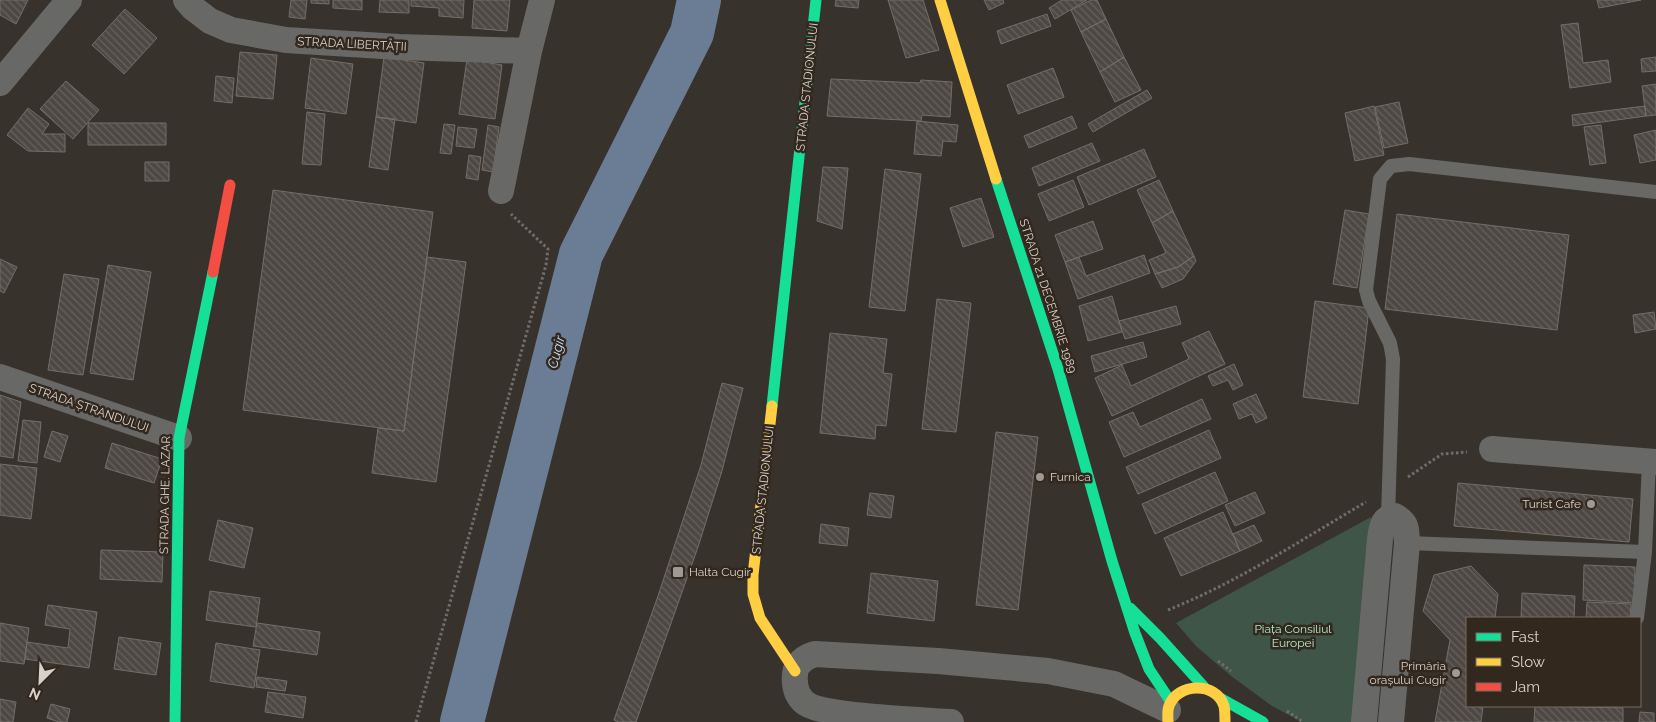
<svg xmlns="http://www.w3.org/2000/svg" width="1656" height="722" viewBox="0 0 1656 722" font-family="Raleway,sans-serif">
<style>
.green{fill:#3f5547}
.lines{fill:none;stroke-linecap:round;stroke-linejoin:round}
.river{stroke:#6a7d95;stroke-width:44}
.building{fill:url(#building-back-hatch);stroke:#736e68}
.path{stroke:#6f6e6d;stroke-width:3;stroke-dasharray:2.5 2.5;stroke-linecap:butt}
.lane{stroke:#686967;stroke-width:14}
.street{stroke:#686967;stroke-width:26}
.fast{stroke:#16e098;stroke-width:11}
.slow{stroke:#ffcf43;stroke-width:11}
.jam{stroke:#f24e42;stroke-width:11}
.poi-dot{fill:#a09993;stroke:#33281e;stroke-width:2}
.labels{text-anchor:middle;stroke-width:5;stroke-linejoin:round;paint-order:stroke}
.street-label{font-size:12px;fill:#d8d1ca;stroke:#33281e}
.poi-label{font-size:12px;fill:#d8d1ca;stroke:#33281e;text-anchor:start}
.park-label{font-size:12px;fill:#aeeac8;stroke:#33281e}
.water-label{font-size:14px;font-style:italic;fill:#c8dffc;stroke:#33281e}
</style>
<defs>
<pattern id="building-back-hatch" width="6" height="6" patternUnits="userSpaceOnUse" patternTransform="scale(1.25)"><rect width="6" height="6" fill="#4d4843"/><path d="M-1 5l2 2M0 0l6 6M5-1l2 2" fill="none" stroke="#66615d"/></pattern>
</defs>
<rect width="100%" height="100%" fill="#38322c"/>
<path class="green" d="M1371,517L1355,722H1302L1272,706L1231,676L1196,646L1176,623Z"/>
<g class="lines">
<path class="river" d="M462,722L581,254L692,33L699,0"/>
</g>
<path class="building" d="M0,0H28L16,24L0,15Z
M291,0H307L305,19L289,17Z
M311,0H329V4L311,3Z
M333,0H362V10L333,8Z
M380,0H409V13L379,12Z
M411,0H464L463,18L439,16V8L411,6Z
M474,0H510L507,31L472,28Z
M836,0H859L858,8L835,6Z
M888,0H923L939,50L906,58Z
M984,0H1003L1004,3L989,10Z
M1062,0H1087L1055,19L1049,8Z
M1091,0H1097L1106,19L1081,32L1071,10Z
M1597,0H1641L1599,8Z
M125,9L157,38L124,74L92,45Z
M1047,14L1051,26L1001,44L997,31Z
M1106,19L1124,57L1100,72L1081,32Z
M1578,23L1583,63L1608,60L1611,82L1570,88L1561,25Z
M240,52L277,55L273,99L236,96Z
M384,57L424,63L416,123L376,117Z
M1124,57L1141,90L1115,102L1100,72Z
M1656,57V71L1642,72L1641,59Z
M311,58L353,64L346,114L305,108Z
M467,59L502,65L495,119L459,114Z
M1053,68L1064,97L1018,114L1007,85Z
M216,76L234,78L232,103L214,101Z
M831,79L920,83L921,80L952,82L950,117L922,115L921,121L827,116Z
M66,81L99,110L73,139L40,109Z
M1656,84V115L1646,116L1642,86Z
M1147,90L1152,98L1093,132L1088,124Z
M1399,102L1408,143L1384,148L1375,107Z
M1374,106L1384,155L1355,161L1345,113Z
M1645,106L1646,116L1573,126L1572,115Z
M28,108L49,124L42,134H65V152L28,151L7,135Z
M307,112L325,114L321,165L302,164Z
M1072,116L1077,128L1029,148L1024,136Z
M376,117L395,119L388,170L369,167Z
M917,121L958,125L956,142L943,141L941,156L914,154Z
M88,123H166V145H88Z
M444,124L455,125L451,154L440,153Z
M488,125L499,127L493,172L482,170Z
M1601,125L1606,163L1590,165L1584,127Z
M458,127L477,129L474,148L456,146Z
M1656,130V160L1640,163L1634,135Z
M1092,143L1100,161L1039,186L1032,168Z
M1144,149L1156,177L1089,205L1077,177Z
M469,155L481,157L478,180L466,178Z
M145,162H169V181H145Z
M823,167L848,168L842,229L817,221Z
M885,169L921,174L905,311L869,307Z
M1073,180L1084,207L1049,221L1038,194Z
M1159,180L1173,211L1152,223L1137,190Z
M273,190L433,212L404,431L243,410Z
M981,198L994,237L963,247L950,208Z
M1345,210L1369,214L1357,288L1333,284Z
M1173,211L1194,256L1178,267L1155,274L1149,260L1166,253L1152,223Z
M1397,214L1569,235L1557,330L1385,309Z
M1093,221L1103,249L1065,262L1055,235Z
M1144,255L1150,273L1078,299L1065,262L1079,257L1086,276Z
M1194,256L1196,261L1183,279L1162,288L1155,274L1178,267Z
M427,257L466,262L436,482L372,473L378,428L404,431Z
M0,259L17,267L4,293L0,291Z
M108,265L151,272L133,380L90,373Z
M64,274L99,279L83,375L48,370Z
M1112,296L1122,332L1088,341L1079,306Z
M937,299L971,303L956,432L922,429Z
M1315,301L1369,308L1358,404L1303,397Z
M1176,306L1181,324L1125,339L1119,321Z
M1654,312L1656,329L1635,333L1633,315Z
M1209,331L1225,364L1112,416L1095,378L1122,365L1131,386L1189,359L1182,343Z
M830,333L887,339L883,373L892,374L886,426L876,425L875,439L820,433Z
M1143,342L1147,357L1095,372L1091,356Z
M1234,364L1243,385L1233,390L1228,380L1213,386L1208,376Z
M722,383L743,388L722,471L698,547L636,722H619L614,720L658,596L701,465Z
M1256,394L1267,418L1256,423L1252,414L1239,419L1233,404Z
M0,395L21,402L13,458L0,456Z
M1202,399L1211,419L1124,457L1109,422L1133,412L1140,427Z
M23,420L41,422L37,463L18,461Z
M1209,430L1221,458L1138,494L1126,467Z
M52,431L68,436L60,462L44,457Z
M996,432L1038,437L1018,610L976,605Z
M112,443L162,459L154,483L105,468Z
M0,464L37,468L31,519L0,515Z
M1215,472L1228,501L1155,534L1142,504Z
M1458,483L1633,499L1629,542L1454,526Z
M1255,492L1265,513L1235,526L1225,505Z
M870,493L894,496L891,518L867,515Z
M1223,512L1240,551L1181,576L1164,538Z
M218,520L253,528L244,568L209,560Z
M821,524L849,528L847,546L819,543Z
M1254,525L1262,541L1240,551L1233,534Z
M101,550L163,552L162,582L100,579Z
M1584,565L1635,567L1634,603L1583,600Z
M1471,566L1498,594L1495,618H1467V706H1483L1481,722H1435L1450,640L1423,611L1434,575Z
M871,573L938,581L934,621L867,613Z
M210,591L260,598L256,627L206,620Z
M1522,593L1575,596L1574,618H1521Z
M1587,602L1631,604L1630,618H1586Z
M48,605L97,612L89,668L25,659L27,642L68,648L70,629L45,625Z
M0,623L29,628L24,664L0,661Z
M257,623L320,632L317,655L253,646Z
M119,637L161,643L156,675L114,669Z
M216,643L260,650L254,688L210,681Z
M257,677L287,681L285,691L256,687Z
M268,692L306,697L303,718L265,712Z
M0,699L16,702L13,722H0Z
M51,704L70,709L67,722H59L47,718Z
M1535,706L1623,708V722H1534Z
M1640,712L1654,713V722H1639Z"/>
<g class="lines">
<path class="path" d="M1408,477L1442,454L1467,452
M1168,610C1238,582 1301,540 1366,502
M1218,661L1231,671
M1287,711L1303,722
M416,722L546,265L548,249L511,214"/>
<path class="lane" d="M1388,517L1393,359L1390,343L1369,301L1366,290L1380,179L1391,166L1409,164L1656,192
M1407,543L1645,552
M1637,618L1645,552L1649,462"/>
<path class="street" d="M186,0L193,8L210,21L231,30L286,40L399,47L529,51
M0,83L69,0
M501,191L529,51L542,0
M0,377L179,438
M1492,449L1656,462
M951,722C925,720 819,717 804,702C796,695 794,685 795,674C796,663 805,657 815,654L938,661L1048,671L1114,684L1168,710
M1364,722L1380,539C1382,527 1382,518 1395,516C1408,524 1406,529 1407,543L1391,722"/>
<path class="fast" d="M996,179L1058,369L1112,561L1135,633L1149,669L1171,702
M772,406L816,0
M1130,608L1160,638L1204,687
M1220,698L1263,722
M175,722L179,438L213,272"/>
<path class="slow" d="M940,0L996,179
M772,406L753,575V594L760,618L795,671
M1168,722C1168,717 1167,711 1169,706C1177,683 1216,681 1224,706C1225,711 1225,717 1225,722"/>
<path class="jam" d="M213,272L230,185"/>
</g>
<g class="poi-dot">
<circle cx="1040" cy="477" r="5"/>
<circle cx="1591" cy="504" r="5"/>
<rect x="672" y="566" width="12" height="12" rx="2.5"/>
<circle cx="1456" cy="673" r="5"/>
</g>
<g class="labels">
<g class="street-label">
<text transform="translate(352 44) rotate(3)" y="4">STRADA LIBERTĂȚII</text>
<text transform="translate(807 87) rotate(-84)" y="4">STRADA STADIONULUI</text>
<text transform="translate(1048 296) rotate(72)" y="4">STRADA 21 DECEMBRIE 1989</text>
<text transform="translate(89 408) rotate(19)" y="4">STRADA ȘTRANDULUI</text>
<text transform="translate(763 490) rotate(-84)" y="4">STRADA STADIONULUI</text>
<text transform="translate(165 495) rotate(-89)" y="4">STRADA GHE. LAZAR</text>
</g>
<g class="poi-label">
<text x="1050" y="481">Furnica</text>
<text x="1581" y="508" text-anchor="end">Turist Cafe</text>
<text x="689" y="576">Halta Cugir</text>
<text x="1446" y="670" text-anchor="end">Primăria<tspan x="1446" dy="14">orașului Cugir</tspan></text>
</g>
<g class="park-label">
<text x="1293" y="633">Piața Consiliul<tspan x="1293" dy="14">Europei</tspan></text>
</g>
<g class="water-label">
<text transform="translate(556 352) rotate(-76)" y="5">Cugir</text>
</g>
</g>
<rect x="1466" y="617" width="175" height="90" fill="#33281e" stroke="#756c63"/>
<rect x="1476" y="633" width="25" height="8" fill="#16e098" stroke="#756c63"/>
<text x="1511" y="642" font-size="15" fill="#d8d1ca">Fast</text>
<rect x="1476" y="658" width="25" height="8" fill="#ffcf43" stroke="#756c63"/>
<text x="1511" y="667" font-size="15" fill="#d8d1ca">Slow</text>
<rect x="1476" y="683" width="25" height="8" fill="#f24e42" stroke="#756c63"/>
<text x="1511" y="692" font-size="15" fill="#d8d1ca">Jam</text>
<g transform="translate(40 682) rotate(204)" stroke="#33281e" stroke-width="4" paint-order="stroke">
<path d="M0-4L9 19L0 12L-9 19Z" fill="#d8d1ca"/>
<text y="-8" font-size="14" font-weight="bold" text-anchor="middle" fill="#d8d1ca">N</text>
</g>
</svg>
